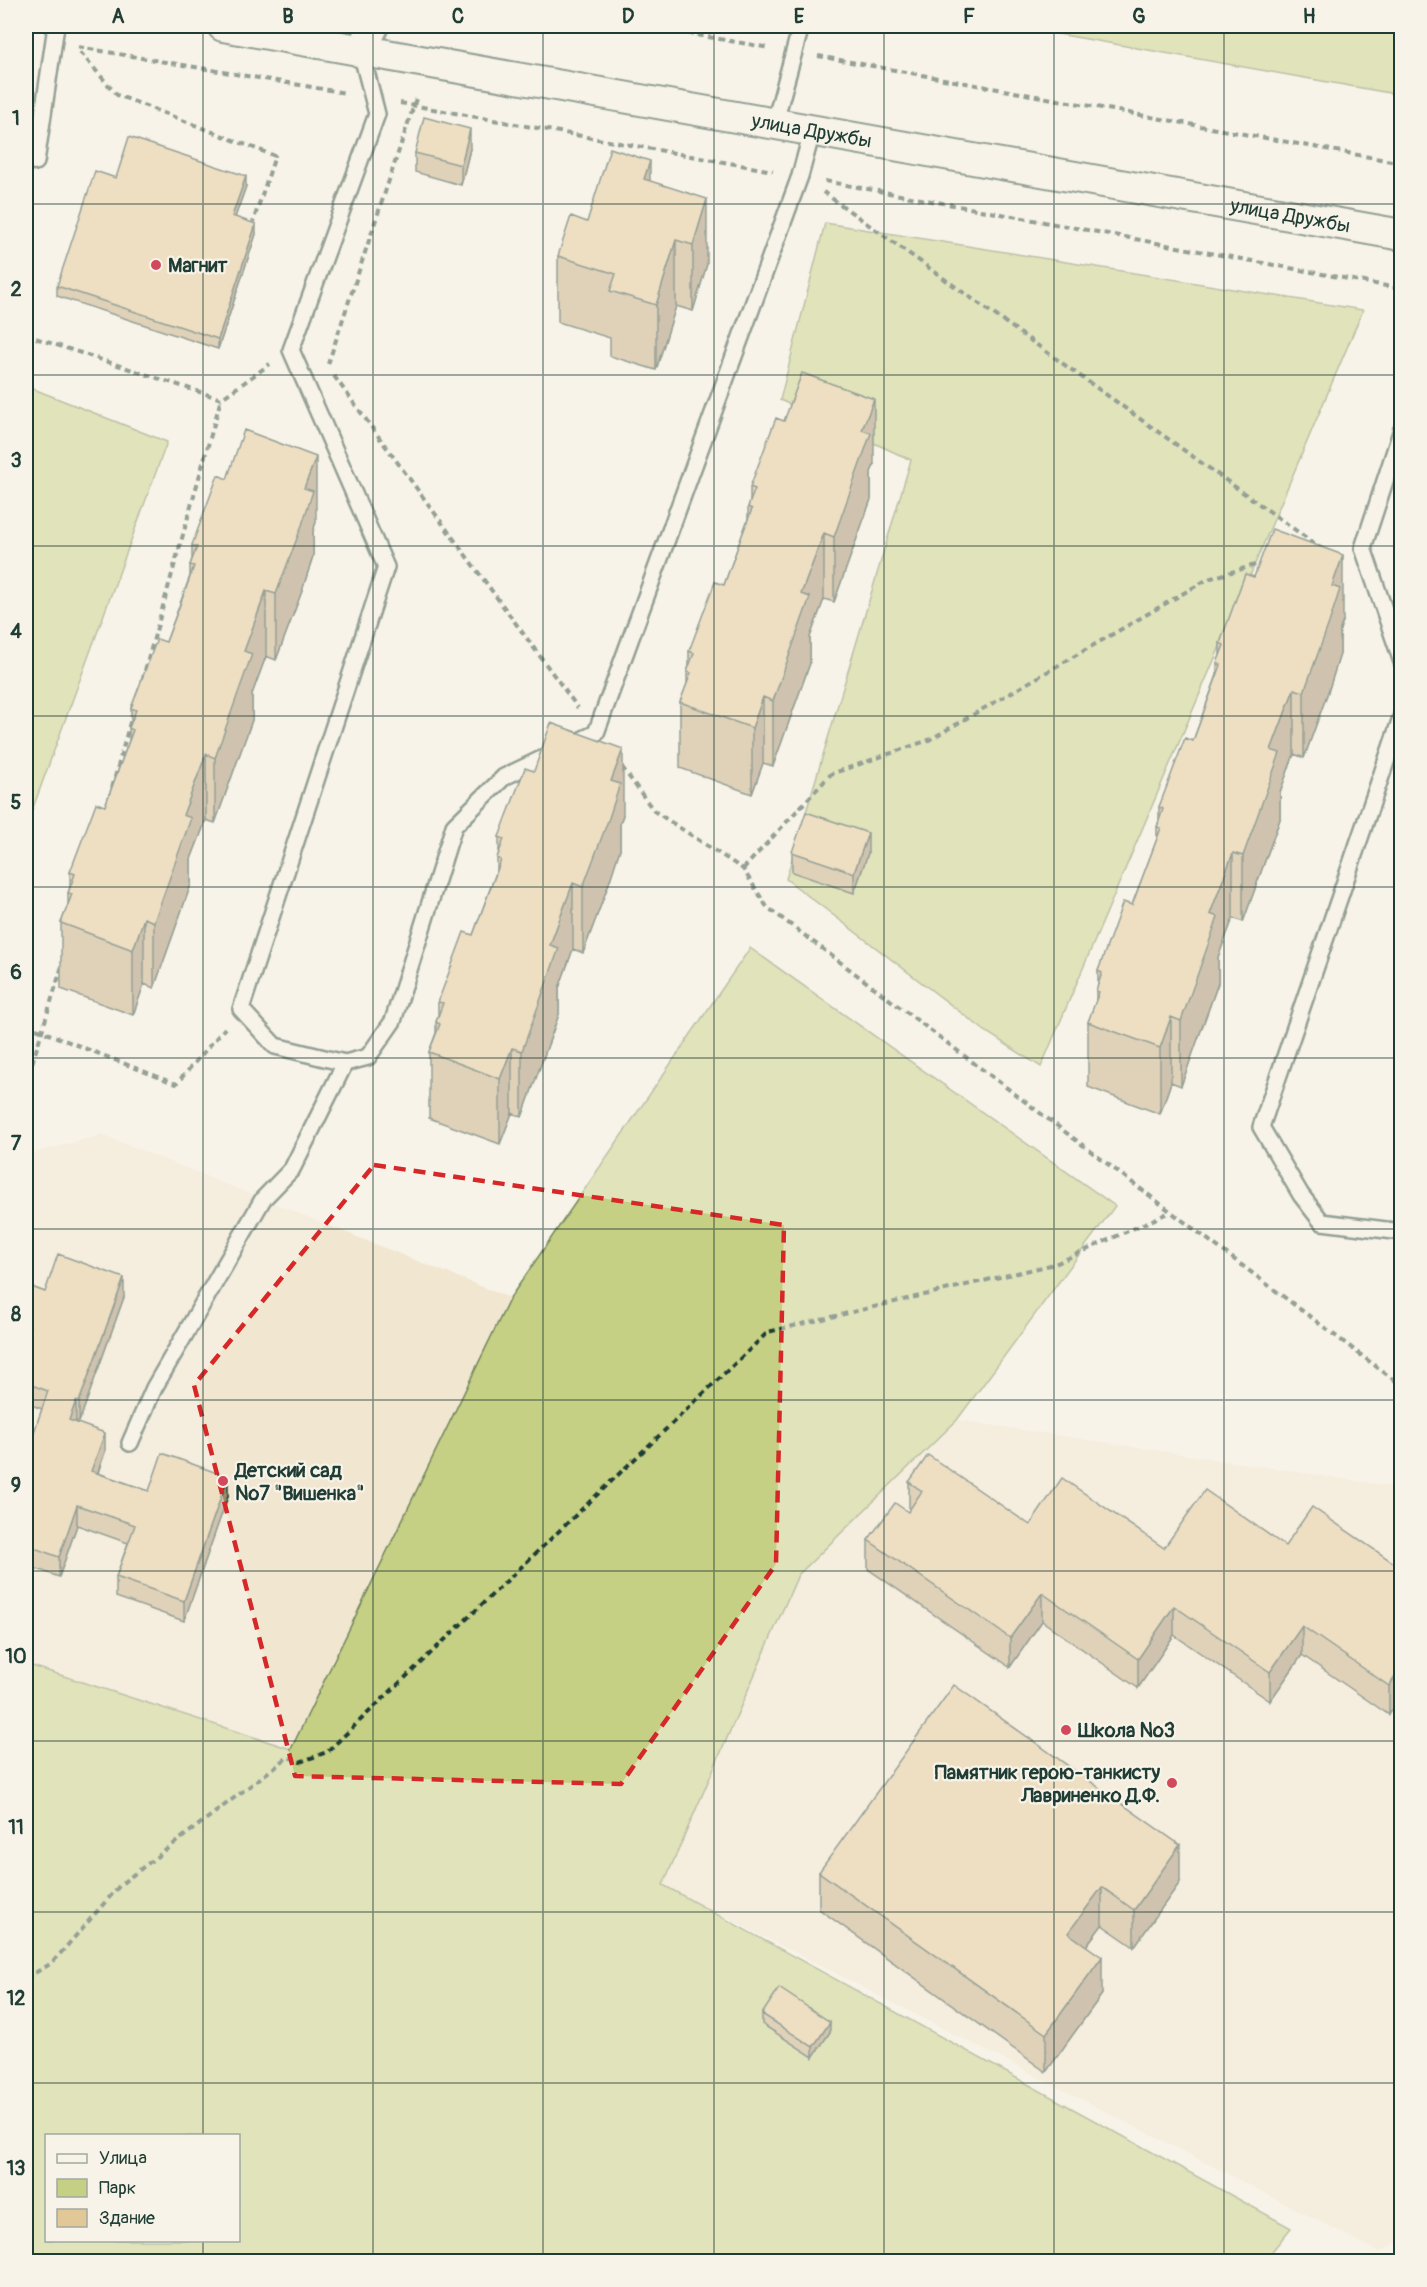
<svg xmlns="http://www.w3.org/2000/svg" width="1427" height="2287" viewBox="0 0 1427 2287" font-family="Pangolin,sans-serif">
<style>
.built{fill:#f1e6d0}
.green{fill:#c5d084;stroke:#72865c;stroke-width:1.5;fill-rule:evenodd}
.lines{fill:none;stroke-linecap:round;stroke-linejoin:round}
.service-casing{stroke:#1f3d34;stroke-width:20}
.minor-casing{stroke:#1f3d34;stroke-width:34}
.path{stroke:#1f3d34;stroke-width:4;stroke-dasharray:6 4.5;stroke-linecap:butt}
.service{stroke:#f7f3e8;stroke-width:15}
.minor{stroke:#f7f3e8;stroke-width:30}
.wall{fill:#c2ab82;stroke:#1f3d34;stroke-width:1.5}
.shaded-wall{fill:#9e8b6a;stroke:#1f3d34;stroke-width:1.5}
.building{fill:#e2c797;stroke:#1f3d34;stroke-width:1.5}
.marked{fill:none;stroke:#d62828;stroke-width:4.5;stroke-dasharray:12 8;stroke-linejoin:round}
.grid{fill:none;stroke:#1f3d34;stroke-width:1.5;stroke-opacity:0.55}
.poi-dot{fill:#d1495b;stroke:#f7f3e8;stroke-width:2}
.labels{text-anchor:middle;stroke-width:4.5;stroke-linejoin:round;paint-order:stroke}
.street-label{font-size:20px;fill:#1f3d34;stroke:#f7f3e8}
.poi-label{font-size:20px;font-weight:bold;fill:#1f3d34;stroke:#f7f3e8;text-anchor:start}
.neatline{fill:none;stroke:#1f3d34;stroke-width:2}
.grid-label{font-size:20px;text-anchor:middle;font-weight:bold;fill:#1f3d34}
</style>
<rect width="100%" height="100%" fill="#f7f3e8"/>
<filter id="ink" filterUnits="userSpaceOnUse"><feTurbulence type="fractalNoise" baseFrequency=".0167" numOctaves="2"/><feDisplacementMap in="SourceGraphic" scale="12" xChannelSelector="R" yChannelSelector="G"/><feConvolveMatrix kernelMatrix="1 2 1 2 8 2 1 2 1" color-interpolation-filters="sRGB"/></filter>
<g filter="url(#ink)">
<path class="built" d="M102,1135L510,1298L291,1749L26,1664V1155Z
M957,1420L1401,1488L1402,2239L1380,2252L663,1885L798,1575Z"/>
<path class="green" d="M1013,26H1401V95Z
M825,223L1363,310L1041,1067L985,1031L786,879L911,460L780,400Z
M26,386L167,442L26,827Z
M750,948L1115,1206L957,1420L798,1575L663,1885L1291,2228L1264,2261L26,2262V1664L291,1749L510,1298ZM46,2136H238V2240H46Z"/>
<g class="lines">
<defs>
<path id="service" d="M361,52L377,114L291,350L386,567L241,1009L275,1046L345,1063L368,1057L393,1021L454,826L504,777L596,733L800,176L812,132
M774,125L801,26
M36,162L56,26
M1402,429L1363,548L1402,662
M1402,715L1261,1127L1301,1195L1322,1222L1402,1232
M130,1443L154,1388L263,1199L292,1169L345,1063"/>
<g id="minor">
<path id="s1" d="M223,26L1402,235"/>
<path d="M361,52L373,26"/>
</g>
</defs>
<use href="#service" class="service-casing"/>
<use href="#minor" class="minor-casing"/>
<path class="path" d="M646,26L770,48
M78,47L346,93
M80,52L117,95L275,156L253,222
M818,56L1402,163
M400,103L773,171
M825,181L1402,289
M823,192L1322,549
M26,335L221,399L270,364
M328,364L417,96
M334,376L578,708
M142,681L221,399
M622,767L654,811L743,869L767,907L1402,1386
M112,788L132,715
M743,869L831,774L929,740L1208,579L1262,563
M26,1025L176,1084L225,1028
M26,1083L62,966
M26,1978L52,1963L121,1884L288,1757L300,1762L327,1752L768,1332L1055,1264L1170,1212"/>
<use href="#service" class="service"/>
<use href="#minor" class="minor"/>
</g>
<path class="wall" d="M470,149L461,185L415,172V153Z
M116,178L246,186L235,217L256,234L218,349L57,296V286Z
M650,181L707,264L693,311L676,306L656,370L610,356V338L558,322V256L587,222Z
M874,465L871,472V499L834,602L824,599L810,637V663L773,766L763,763L752,794L680,768V702L687,684V672L689,666V651L724,585L748,519V507L750,502V487Z
M316,522L313,531V556L302,591L276,660L266,656L252,694V720L215,823L206,820L191,859V884L154,988L144,984L133,1015L61,989V923L68,905V893L70,887V872L105,806L129,741V728L131,723V708L166,642L190,576V565L192,559V545Z
M1343,621L1340,629V654L1329,689L1304,758L1294,754L1280,792V819L1243,922L1233,918L1218,957V983L1181,1086L1171,1082L1160,1114L1088,1087V1022L1096,1003V991L1098,985V971L1132,905L1157,839V827L1159,821V807L1193,741L1217,675V663L1220,657V643Z
M534,771L623,815L620,823V849L609,883L583,953L573,949L559,988V1014L522,1117L512,1113L500,1144L429,1118V1052L436,1033V1022L438,1016V1002L473,935L497,870V858L499,852V837Z
M792,852L868,853L854,893L792,872Z
M26,1285L45,1292L124,1297L79,1422L76,1421L75,1423L105,1452L98,1473L149,1491L228,1496L184,1621L116,1597V1577L128,1543L77,1525L59,1577L26,1565V1456L42,1409L26,1403Z
M909,1482L1030,1525L1164,1548L1285,1546L1401,1568L1389,1715L1302,1655L1270,1701L1174,1635L1138,1688L1042,1621L1010,1667L868,1569V1540L909,1511Z
M819,1872L1180,1882L1134,1947L1102,1925L1086,1946L1102,1994L1046,2072L819,1909Z
M762,2014L830,2032L813,2057L762,2024Z"/>
<path class="shaded-wall" d="M470,129V149L461,185V165Z
M650,161V226L644,179Z
M246,176V186L232,226V216Z
M707,199V264L693,311V245Z
M256,224V234L218,349V339Z
M676,240V306L656,370V305Z
M874,399V465L871,472V499L834,602V537L862,430Z
M316,457V522L313,531V556L302,591L276,660V594L304,488Z
M824,533V599L810,637V663L773,766V701L801,594Z
M1343,555V621L1340,629V654L1329,689L1304,758V692L1332,586Z
M266,591V656L252,694V720L215,823V758L244,651Z
M1294,689V754L1280,792V819L1243,922V856L1271,750Z
M763,697V763L752,794V728Z
M623,749V815L620,823V849L609,883L583,953V887L611,781Z
M206,754V820L191,859V884L154,988V922L183,815Z
M868,833V853L854,893V873Z
M1233,853V918L1218,957V983L1181,1086V1021L1210,914Z
M573,883V949L559,988V1014L522,1117V1051L550,945Z
M144,918V984L133,1015V950Z
M1171,1017V1082L1160,1114V1048Z
M512,1048V1113L500,1144V1079Z
M124,1278V1297L79,1422V1402Z
M76,1401V1421L69,1440V1420Z
M105,1433V1452L91,1490V1471Z
M228,1477V1496L184,1621V1601Z
M77,1505V1525L59,1577V1557Z
M1042,1593V1621L1010,1667V1638Z
M1174,1606V1635L1138,1688V1659Z
M1302,1626V1655L1270,1701V1672Z
M1401,1668V1697L1389,1715V1686Z
M1180,1845V1882L1134,1947V1910Z
M1102,1887V1925L1068,1970V1933Z
M1102,1957V1994L1046,2072V2034Z
M830,2022V2032L813,2057V2047Z"/>
<path class="building" d="M424,117L470,129L461,165L415,153Z
M129,137L246,176L232,216L256,224L218,339L57,286L95,171L116,178Z
M610,148L650,161L644,179L707,199L693,245L676,240L656,305L610,291L616,274L558,256L571,216L587,222Z
M802,373L874,399L862,430L871,433L834,537L824,533L801,594L810,597L773,701L763,697L752,728L680,702L691,673L687,672L694,653L689,651L715,582L724,585L741,538L752,509L748,507L755,489L750,487L776,418L784,421Z
M244,430L316,457L304,488L313,491L302,525L276,594L266,591L244,651L252,654L215,758L206,754L183,815L191,818L154,922L144,918L133,950L61,923L72,894L68,893L75,874L70,872L96,803L105,806L133,730L129,728L136,710L131,708L157,639L166,642L184,594L194,566L190,565L197,547L192,545L218,475L227,479Z
M1272,529L1343,555L1332,586L1340,589L1329,623L1304,692L1294,689L1271,750L1280,753L1243,856L1233,853L1210,914L1218,917L1181,1021L1171,1017L1160,1048L1088,1022L1099,992L1096,991L1102,973L1098,971L1123,902L1132,905L1161,828L1157,827L1163,809L1159,807L1185,738L1193,741L1221,665L1217,663L1224,645L1220,643L1245,574L1254,577Z
M551,723L623,749L611,781L620,784L609,818L583,887L573,883L550,945L559,948L522,1051L512,1048L500,1079L429,1052L440,1024L436,1022L443,1003L438,1002L464,932L473,935L501,860L497,858L504,839L499,837L525,768L534,771Z
M806,812L868,833L854,873L792,852Z
M58,1254L124,1278L79,1402L76,1401L69,1420L105,1433L91,1471L149,1491L162,1453L228,1477L184,1601L116,1577L135,1525L77,1505L59,1557L26,1545V1456L48,1391L26,1383V1340L30,1326L26,1324V1285L45,1292Z
M928,1455L1030,1525L1062,1478L1164,1548L1205,1490L1285,1546L1312,1507L1401,1568V1668L1389,1686L1302,1626L1270,1672L1174,1606L1138,1659L1042,1593L1010,1638L868,1540L895,1503L908,1512L922,1491L909,1482Z
M954,1685L1180,1845L1134,1910L1102,1887L1068,1933L1102,1957L1046,2034L819,1872Z
M779,1988L830,2022L813,2047L762,2014Z"/>
</g>
<path d="M0 0H1427V2287H0ZM374,1165L784,1225L776,1564L621,1784L295,1776L194,1385Z" fill="#f7f3e8" fill-opacity=".55" fill-rule="evenodd"/>
<path class="marked" d="M374,1165L784,1225L776,1564L621,1784L295,1776L194,1385Z"/>
<path class="grid" d="M203,26V2136M373,26V2262M543,26V2262M714,26V2262M884,26V2262M1054,26V2262M1224,26V2262M26,204H1402M26,375H1402M26,546H1402M26,716H1402M26,887H1402M26,1058H1402M26,1229H1402M26,1400H1402M26,1571H1402M26,1741H1402M26,1912H1402M26,2083H1402M203,2240V2262"/>
<g class="poi-dot">
<circle cx="156" cy="265" r="6"/>
<circle cx="223" cy="1481" r="6"/>
<circle cx="1066" cy="1730" r="6"/>
<circle cx="1172" cy="1783" r="6"/>
</g>
<g class="labels">
<g class="street-label">
<text dy="7" stroke="none"><textPath href="#s1" startOffset="598">улица Дружбы</textPath></text>
<text dy="7" stroke="none"><textPath href="#s1" startOffset="1084">улица Дружбы</textPath></text>
</g>
<g class="poi-label">
<text x="168" y="272">Магнит</text>
<text x="235" y="1477">Детский сад<tspan x="235" dy="23">№7 "Вишенка"</tspan></text>
<text x="1078" y="1737">Школа №3</text>
<text x="1160" y="1779" text-anchor="end">Памятник герою-танкисту<tspan x="1160" dy="23">Лавриненко Д.Ф.</tspan></text>
</g>
</g>
<rect width="1427" height="2287" fill="none" stroke="#f7f3e8" stroke-width="66"/>
<rect x="45" y="2134" width="195" height="108" fill="#f7f3e8" stroke="#a1aaa0" stroke-width="1.5"/>
<rect x="57" y="2154" width="30" height="9" fill="#f7f3e8" stroke="#a1aaa0" stroke-width="1.5"/>
<text x="99" y="2164" font-size="18" fill="#1f3d34">Улица</text>
<rect x="57" y="2179" width="30" height="18" fill="#c5d084" stroke="#a1aaa0" stroke-width="1.5"/>
<text x="99" y="2194" font-size="18" fill="#1f3d34">Парк</text>
<rect x="57" y="2209" width="30" height="18" fill="#e2c797" stroke="#a1aaa0" stroke-width="1.5"/>
<text x="99" y="2224" font-size="18" fill="#1f3d34">Здание</text>
<rect x="33" y="33" width="1361" height="2221" class="neatline"/>
<g class="grid-label">
<text x="118" y="23">A</text>
<text x="288" y="23">B</text>
<text x="458" y="23">C</text>
<text x="628" y="23">D</text>
<text x="799" y="23">E</text>
<text x="969" y="23">F</text>
<text x="1139" y="23">G</text>
<text x="1309" y="23">H</text>
<text x="16" y="125">1</text>
<text x="16" y="296">2</text>
<text x="16" y="467">3</text>
<text x="16" y="638">4</text>
<text x="16" y="809">5</text>
<text x="16" y="979">6</text>
<text x="16" y="1150">7</text>
<text x="16" y="1321">8</text>
<text x="16" y="1492">9</text>
<text x="16" y="1663">10</text>
<text x="16" y="1834">11</text>
<text x="16" y="2005">12</text>
<text x="16" y="2175">13</text>
</g>
</svg>
